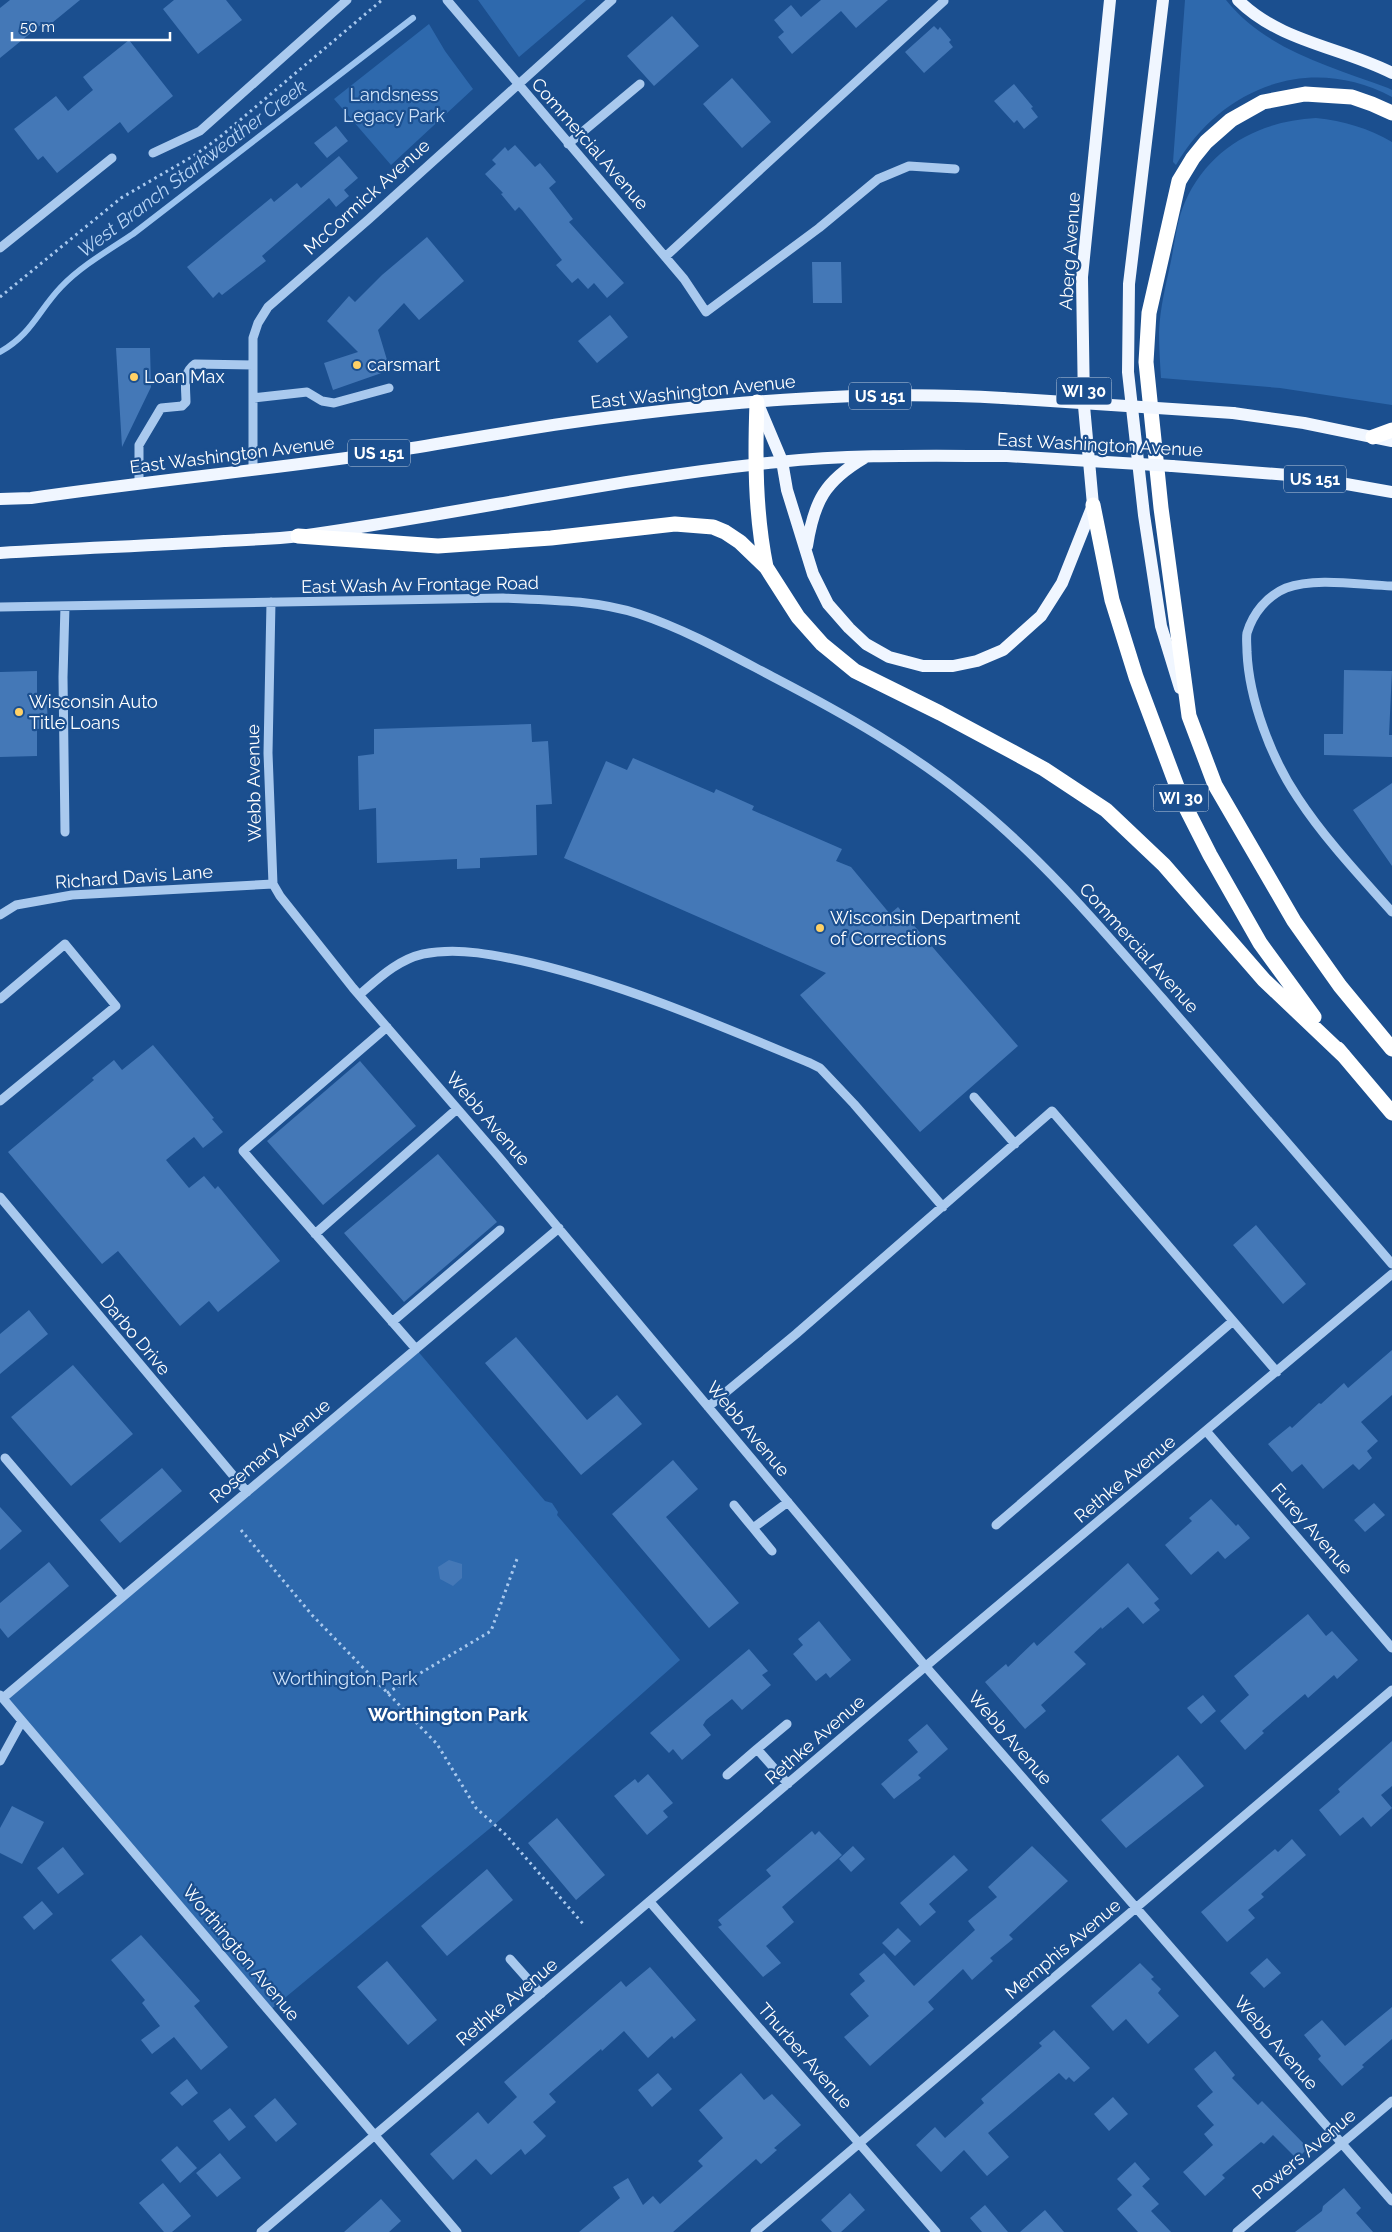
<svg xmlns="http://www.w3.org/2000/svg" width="1392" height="2232" viewBox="0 0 1392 2232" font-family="Raleway,sans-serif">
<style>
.green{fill:#2e69ad}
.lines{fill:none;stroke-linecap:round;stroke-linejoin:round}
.stream{stroke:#9cc4f0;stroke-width:6}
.building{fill:#4478b7}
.path{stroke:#a9c9ee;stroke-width:3;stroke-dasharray:2.5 4;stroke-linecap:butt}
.minor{stroke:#a9c9ee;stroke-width:9}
.major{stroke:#f0f6ff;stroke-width:12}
.highway{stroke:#fff;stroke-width:15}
.major-bridge{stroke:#f0f6ff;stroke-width:12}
.poi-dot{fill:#ffd166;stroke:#1b4f8f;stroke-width:2}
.labels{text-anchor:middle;stroke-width:4.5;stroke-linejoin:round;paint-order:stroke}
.shield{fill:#1b4f8f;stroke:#bbcadd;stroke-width:1}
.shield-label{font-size:16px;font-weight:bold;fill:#fff}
.park-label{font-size:18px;fill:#cfe3fa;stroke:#1b4f8f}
.street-label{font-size:18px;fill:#fff;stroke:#1b4f8f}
.poi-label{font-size:18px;fill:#fff;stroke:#1b4f8f;text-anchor:start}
.water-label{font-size:19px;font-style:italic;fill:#b5d3f5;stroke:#1b4f8f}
.neighbourhood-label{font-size:19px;font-weight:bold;fill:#fff;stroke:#1b4f8f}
</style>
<rect width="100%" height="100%" fill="#1b4f8f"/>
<path class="green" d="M478,0H586L519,57Z
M1185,0H1226C1266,50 1330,66 1388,88L1392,90V97C1310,53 1221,87 1176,165L1173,162Z
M429,24L445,51L473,89L391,165L334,99Z
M1316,118C1344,121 1368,128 1392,142V405L1280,388L1161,378C1160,363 1159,347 1159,332C1160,308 1166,284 1171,261C1175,241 1177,220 1185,202C1209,147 1260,121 1316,118Z
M416,1349L545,1501L552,1503L558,1512L557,1515L680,1660L494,1825L269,2011L3,1698Z"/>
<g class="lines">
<path class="stream" d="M0,352C32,334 38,311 61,287C81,266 109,250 133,234L413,18"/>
</g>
<path class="building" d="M10,0H80L47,27L43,23L0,58V8Z
M174,0H226L242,20L198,54L163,9Z
M821,0H888L856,28L841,11L792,54L778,37L784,32L774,20L791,5L801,17Z
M672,16L699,46L654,86L627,56Z
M934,26L938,30L940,27L951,40L949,42L953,47L924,73L905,52Z
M129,40L173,96L128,133L120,122L57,173L43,156L38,160L14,129L56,96L68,111L93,90L83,77Z
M732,78L771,122L742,148L703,104Z
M1014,84L1033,107L1031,108L1038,117L1024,129L1017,120L1014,123L994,101Z
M336,126L348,141L327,158L314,143Z
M515,145L535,167L540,163L556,182L549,188L573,219L569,222L624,283L607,298L594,283L588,289L578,278L572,283L556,265L562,260L522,210L519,207L515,211L501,194L503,193L485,174L496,164L492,160L505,147L508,151Z
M339,156L358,178L344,190L349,196L336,207L329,198L262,256L266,261L222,295L219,292L213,298L187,267L271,198L274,202L297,183L301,188Z
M427,237L464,281L419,320L404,303L378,330L390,370L333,390L324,363L358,352L327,321L349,296L355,302L382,275Z
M812,262H841L842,303H813Z
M610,315L628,337L597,363L578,341Z
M116,348H150L151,387L122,447Z
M1344,670L1392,671L1389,735H1392V757L1324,755V734H1343Z
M37,671V704H47L48,728L37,729V756L0,757V672Z
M531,724L532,742L548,741L552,804L536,805L537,855L480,858V868L457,869V859L377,863L376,808L359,810L358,756L374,754V729Z
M633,758L714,793L716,789L754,806L752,810L842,849L836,861L851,867L890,914L898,907L1018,1046L920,1132L800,995L826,973L564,858L606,761L627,770Z
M1392,783V866L1353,810Z
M153,1045L214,1118L212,1119L223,1132L203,1148L194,1137L166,1160L189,1188L204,1176L215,1189L218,1186L280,1261L218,1312L209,1301L180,1326L118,1251L102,1264L8,1152L94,1080L92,1078L114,1060L122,1070Z
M360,1061L416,1126L323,1205L267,1141Z
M438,1154L497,1222L404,1302L344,1233Z
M1256,1225L1306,1284L1283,1304L1233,1245Z
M29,1310L48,1334L0,1374V1334Z
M516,1337L587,1420L617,1395L642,1424L581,1475L485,1363Z
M1392,1350V1395L1361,1422L1378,1441L1367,1451L1372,1458L1359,1470L1353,1464L1323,1489L1302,1464L1292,1472L1268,1444L1290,1426L1292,1428L1319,1403L1321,1404L1344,1383L1348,1388Z
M73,1365L133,1434L71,1486L11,1417Z
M673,1460L698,1489L666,1517L739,1603L709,1628L612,1514Z
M162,1468L182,1491L120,1543L100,1520Z
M1211,1499L1236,1526L1238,1524L1250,1538L1225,1559L1218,1551L1191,1575L1165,1545L1192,1521L1189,1518Z
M1374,1503L1385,1515L1365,1532L1354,1520Z
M0,1507L22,1531L0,1550Z
M449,1560L462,1564V1578L453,1586L440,1579L438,1567Z
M49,1562L69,1586L8,1638L0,1628V1603Z
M1128,1563L1159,1599L1154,1603L1160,1610L1143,1624L1128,1607L1102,1629L1101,1627L1074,1652L1086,1664L1041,1705L1046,1711L1025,1729L985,1682L1006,1664L1008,1667L1034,1642L1037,1646Z
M1308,1614L1326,1636L1332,1631L1358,1660L1337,1679L1334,1675L1308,1698L1305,1694L1262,1731L1264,1733L1245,1750L1220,1721L1249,1695L1234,1676Z
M819,1621L851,1660L830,1678L826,1673L816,1681L793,1654L803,1645L798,1639Z
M749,1649L768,1671L762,1675L771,1685L742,1710L732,1699L706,1720L703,1725L711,1735L682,1760L673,1749L669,1753L650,1733Z
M1203,1695L1216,1711L1201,1724L1187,1708Z
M927,1724L948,1749L918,1775L921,1778L894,1799L881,1784L918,1752L908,1740Z
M1392,1741V1786L1381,1795L1392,1808L1371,1827L1363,1817L1340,1836L1319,1810L1340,1792L1338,1789Z
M1178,1755L1204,1786L1126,1848L1101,1820Z
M648,1774L673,1803L663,1811L668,1817L647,1835L614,1796L635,1779L638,1783Z
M12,1806L44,1822L22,1864L0,1853V1828Z
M557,1818L605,1875L576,1900L528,1843Z
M812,1831L815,1835L819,1831L842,1855L782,1907L794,1922L766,1946L781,1963L763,1977L718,1927L722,1925L718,1920L771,1876L766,1870Z
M1292,1839L1306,1855L1261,1894L1264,1897L1248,1910L1255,1918L1227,1942L1201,1912L1275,1849L1278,1852Z
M853,1846L865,1859L851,1872L839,1859Z
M1032,1846L1068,1881L1009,1935L1013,1939L990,1958L993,1961L972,1980L963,1969L928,2002L934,2009L870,2066L844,2037L869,2016L850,1994L865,1981L859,1974L884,1953L914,1986L975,1930L968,1921L997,1897L988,1887Z
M63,1847L84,1874L58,1894L37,1868Z
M954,1855L968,1870L929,1904L936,1912L920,1926L900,1903Z
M487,1869L513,1900L447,1956L421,1926Z
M42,1901L53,1914L34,1930L23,1917Z
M898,1928L911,1941L895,1956L882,1943Z
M141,1935L200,2001L194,2006L228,2047L201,2070L174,2037L152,2054L141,2040L160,2026L142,2003L145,2000L111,1960Z
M1267,1958L1281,1973L1264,1988L1250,1973Z
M387,1961L437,2020L408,2045L357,1987Z
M1140,1963L1154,1977L1151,1979L1161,1989L1158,1993L1179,2016L1148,2044L1126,2019L1113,2031L1091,2006Z
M650,1967L696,2020L674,2039L672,2036L648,2058L624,2031L602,2051L601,2049L549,2094L556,2102L533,2122L546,2136L540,2142L525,2155L521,2149L491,2175L476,2159L453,2180L430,2154L478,2112L488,2124L517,2097L504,2082L621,1981L626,1987Z
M1392,2007V2039L1362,2065L1364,2067L1342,2086L1318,2059L1321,2056L1304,2035L1322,2020L1345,2046Z
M1054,2030L1090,2068L1074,2082L1069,2077L1066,2080L1059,2073L988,2133L1009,2157L987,2176L964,2150L941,2172L916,2145L935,2127L945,2138L984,2103L981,2099L1042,2046L1039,2043Z
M1215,2051L1235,2075L1232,2078L1258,2105L1262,2101L1308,2148L1297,2159L1273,2135L1264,2144L1261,2142L1222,2175L1225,2178L1205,2196L1183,2172L1213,2145L1204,2134L1214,2125L1197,2106L1213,2092L1194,2069Z
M658,2073L672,2089L652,2107L638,2090Z
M741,2073L764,2100L772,2094L801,2125L774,2148L777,2150L761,2164L756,2159L673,2232H579L620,2198L613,2187L628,2178L643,2205L653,2196L660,2204L703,2166L698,2161L723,2138L699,2110Z
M187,2079L198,2093L182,2106L170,2093Z
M1113,2097L1128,2114L1109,2131L1094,2114Z
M275,2098L297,2124L276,2142L254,2116Z
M230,2108L246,2127L229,2141L213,2121Z
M177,2146L197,2168L180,2183L161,2160Z
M220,2153L241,2178L217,2197L196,2173Z
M1135,2162L1150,2179L1137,2191L1142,2186L1159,2204L1151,2211L1171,2232H1138L1117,2209L1132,2195L1117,2179Z
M163,2183L191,2216L172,2232H164L139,2203Z
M1344,2188L1361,2208L1356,2213L1373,2232H1295L1322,2211L1323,2206Z
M850,2193L865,2210L841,2232H832L821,2220Z
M381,2199L401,2221L389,2232H344Z
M985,2205L1008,2232H982L970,2218Z
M1045,2210L1064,2232H1020Z"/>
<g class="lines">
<path class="path" d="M0,297L121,198L195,155L220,137L382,0
M241,1530L312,1615L437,1744L476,1808L506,1835L584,1925
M387,1693L491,1631L517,1559"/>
<path class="minor" d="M447,0L684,279L706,312L819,228L878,179L909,166L955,169
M568,144L640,84
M153,153L200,131L347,0
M0,248L112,158
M665,257L944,1
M253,398L307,392L322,401L334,403L389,388
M253,470V338L258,323L268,307L369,219L612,0
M139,484V445L161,408L182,406L186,402C186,387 182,373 195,364L253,365
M1392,586C1361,585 1315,577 1286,588C1267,596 1253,613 1247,633C1246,638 1247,646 1247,652C1249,699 1271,758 1298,798C1325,839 1359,875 1392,912
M271,602L268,753L273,884L280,896L353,988L498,1156L926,1667L1392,2201
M0,607L503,598C549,600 595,600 639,614C687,630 731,655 775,678C844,714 910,751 970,800C1042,858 1102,929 1162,998C1239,1087 1316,1175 1392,1264
M65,832L63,677L65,606
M0,915L16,905L72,895L273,884
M359,995C378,979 397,960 423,954C459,947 496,955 532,963C629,986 718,1025 810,1063L820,1068L854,1104L943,1207
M0,999L65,944L116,1006L0,1101
M387,1027L243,1151L416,1349
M974,1097L1015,1144
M0,1197L247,1492
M315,1234L457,1109
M392,1322L500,1230
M708,1407L796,1334L1052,1111L1277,1372
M1207,1432L1392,1648
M5,1458L123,1596
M734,1505L753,1528
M996,1525L1233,1321
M772,1551L753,1528L788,1502
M0,1695L457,2232
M3,1698L559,1228
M787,1724L757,1749L788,1784
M0,1761L22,1721
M727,1775L757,1749
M650,1902L936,2232
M510,1959L541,1994
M261,2232L907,1682L1392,1274
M755,2232L1392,1690
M1237,2232L1392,2101"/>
<path class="major" d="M1163,0L1129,284L1128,372L1144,515L1161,626L1180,688
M1238,0C1280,42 1341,47 1392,73
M758,404L782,461L787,490L813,574L828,604L849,628L866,644L889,657L923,666H953L977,661L1003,650L1041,616L1062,583L1093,505L1084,406L1082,277L1110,0
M1233,413L1304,423L1392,441
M1172,466L1301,476L1392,492
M0,499L31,498C148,481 265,470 382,453C444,443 505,432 567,423C711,403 857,389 1003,398
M807,546C814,501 825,481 864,458
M0,553C75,548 149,546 224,541C249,540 275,539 300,536C460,514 617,478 778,462C854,454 931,456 1007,456"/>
<path class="highway" d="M1392,113L1372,104L1352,97L1305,94L1263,102L1231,120L1206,142L1193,158L1179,181L1149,313L1146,362L1161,508L1189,716L1215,785L1294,921L1340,986L1392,1049
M757,402C755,458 755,512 766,567
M1373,437L1392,430
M1093,505L1112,600L1136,677L1182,800L1210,855L1260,943L1314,1017
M298,536L438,546L551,538L675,524L713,527L725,532L740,542L766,567L798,617L822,644L855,671L940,713L1011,751L1044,769L1106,810L1164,865L1264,980L1344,1056
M1338,1049L1392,1113"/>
<path class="major-bridge" d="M1003,398L1233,413
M1007,456L1172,466"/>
</g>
<g class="poi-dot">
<circle cx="357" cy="365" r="5"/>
<circle cx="134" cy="377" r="5"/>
<circle cx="19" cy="712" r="5"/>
<circle cx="820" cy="928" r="5"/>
</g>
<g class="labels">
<g class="shield">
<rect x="1056.5" y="377.5" width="55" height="27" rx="4"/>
<rect x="849" y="382.5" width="62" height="27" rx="4"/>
<rect x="348" y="439.5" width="62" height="27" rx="4"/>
<rect x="1284" y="465.5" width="62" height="27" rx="4"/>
<rect x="1153.5" y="784.5" width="55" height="27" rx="4"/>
</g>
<g class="shield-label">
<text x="1084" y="397">WI 30</text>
<text x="880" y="402">US 151</text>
<text x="379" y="459">US 151</text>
<text x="1315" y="485">US 151</text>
<text x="1181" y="804">WI 30</text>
</g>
<g class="park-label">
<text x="394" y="101">Landsness<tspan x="394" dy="21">Legacy Park</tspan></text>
<text x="345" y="1685">Worthington Park</text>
</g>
<g class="street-label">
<text transform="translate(590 144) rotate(49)" y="6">Commercial Avenue</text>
<text transform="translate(367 197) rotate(-42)" y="6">McCormick Avenue</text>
<text transform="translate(1070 251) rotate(-86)" y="6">Aberg Avenue</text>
<text transform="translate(693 392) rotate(-6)" y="6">East Washington Avenue</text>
<text transform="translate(1100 445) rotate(3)" y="6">East Washington Avenue</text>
<text transform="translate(232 455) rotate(-7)" y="6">East Washington Avenue</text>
<text transform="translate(420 585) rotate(-1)" y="6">East Wash Av Frontage Road</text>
<text transform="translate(254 783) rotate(-91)" y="6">Webb Avenue</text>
<text transform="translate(134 877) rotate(-4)" y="6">Richard Davis Lane</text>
<text transform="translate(1139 948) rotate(48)" y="6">Commercial Avenue</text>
<text transform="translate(488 1119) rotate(49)" y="6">Webb Avenue</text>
<text transform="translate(135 1335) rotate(50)" y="6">Darbo Drive</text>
<text transform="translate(748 1429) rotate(50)" y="6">Webb Avenue</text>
<text transform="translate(270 1451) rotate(-40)" y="6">Rosemary Avenue</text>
<text transform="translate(1125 1479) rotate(-40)" y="6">Rethke Avenue</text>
<text transform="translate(1312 1529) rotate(49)" y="6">Furey Avenue</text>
<text transform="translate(1010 1738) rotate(49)" y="6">Webb Avenue</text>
<text transform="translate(815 1740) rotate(-41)" y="6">Rethke Avenue</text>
<text transform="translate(1063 1949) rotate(-40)" y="6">Memphis Avenue</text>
<text transform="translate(241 1953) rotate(50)" y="6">Worthington Avenue</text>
<text transform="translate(507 2002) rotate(-40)" y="6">Rethke Avenue</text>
<text transform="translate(1276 2043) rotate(49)" y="6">Webb Avenue</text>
<text transform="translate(805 2056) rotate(49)" y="6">Thurber Avenue</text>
<text transform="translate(1304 2154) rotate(-40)" y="6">Powers Avenue</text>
</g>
<g class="poi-label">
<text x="367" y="371">carsmart</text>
<text x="144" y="383">Loan Max</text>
<text x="29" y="708">Wisconsin Auto<tspan x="29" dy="21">Title Loans</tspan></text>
<text x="830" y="924">Wisconsin Department<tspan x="830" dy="21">of Corrections</tspan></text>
</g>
<g class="water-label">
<text transform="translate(192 168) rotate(-37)" y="7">West Branch Starkweather Creek</text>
</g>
<g class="neighbourhood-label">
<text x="448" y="1721">Worthington Park</text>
</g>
</g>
<path d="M12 32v8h158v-8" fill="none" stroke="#ffffff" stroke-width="2.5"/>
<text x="20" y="32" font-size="15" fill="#ffffff" stroke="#1b4f8f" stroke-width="4" paint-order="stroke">50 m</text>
</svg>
